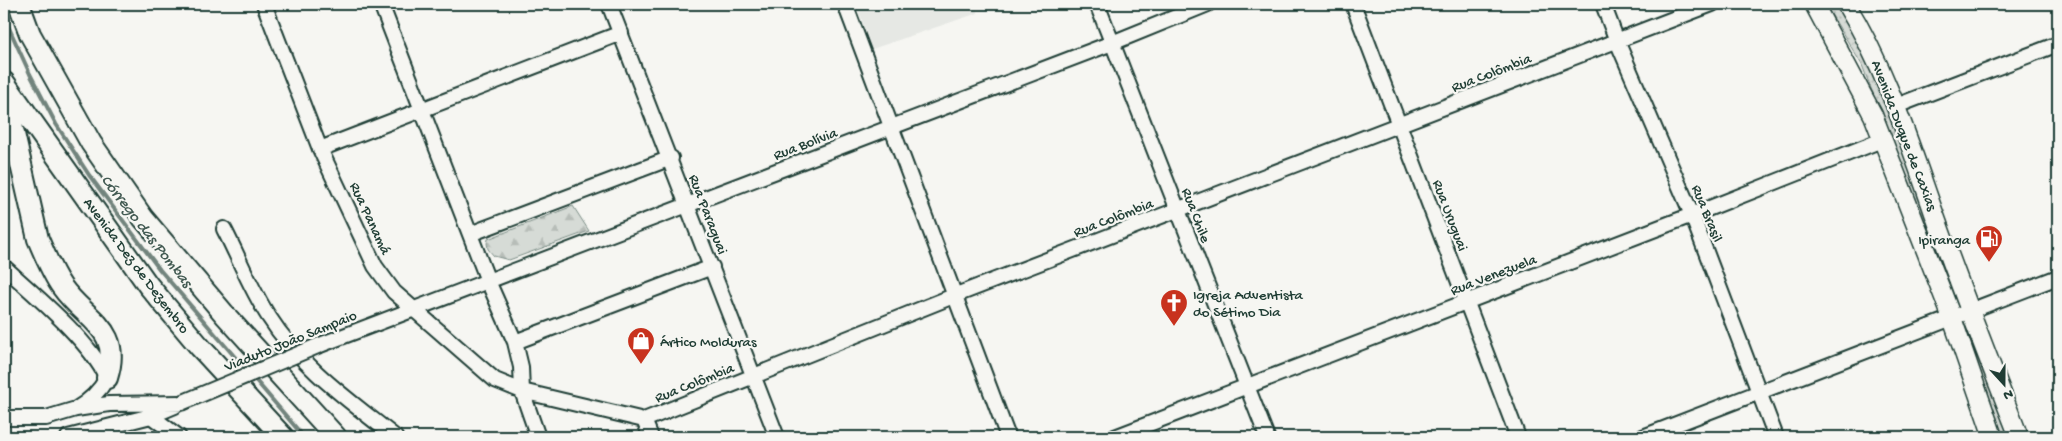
<svg xmlns="http://www.w3.org/2000/svg" width="2062" height="441" viewBox="0 0 2062 441" font-family="'Gochi Hand',sans-serif">
<style>
.built{fill:#e6e8e4}
.grass{fill:url(#grass-dots);stroke:#7a8c85}
.forest{fill:url(#forest-firs);stroke:#7a8c85}
.lines{fill:none;stroke-linecap:round;stroke-linejoin:round}
.stream{stroke:#72847d;stroke-width:4}
.minor-casing{stroke:#1f3d34;stroke-width:18}
.major-casing{stroke:#1f3d34;stroke-width:21}
.highway-casing{stroke:#1f3d34;stroke-width:24}
.minor{stroke:#f6f6f2;stroke-width:14}
.major{stroke:#f6f6f2;stroke-width:18}
.highway{stroke:#f6f6f2;stroke-width:20}
.minor-bridge-casing{stroke:#1f3d34;stroke-width:18;stroke-linecap:butt}
.minor-bridge{stroke:#f6f6f2;stroke-width:14}
.labels{text-anchor:middle;stroke-width:4.5;stroke-linejoin:round;paint-order:stroke}
.street-label{font-size:15px;fill:#1f3d34;stroke:#f6f6f2}
.poi-label{font-size:15px;fill:#1f3d34;stroke:#f6f6f2;text-anchor:start}
.water-label{font-size:16px;font-style:italic;fill:#425a52;stroke:#f6f6f2}
</style>
<defs>
<pattern id="grass-dots" width="8" height="8" patternUnits="userSpaceOnUse" patternTransform="scale(1.25)"><rect width="8" height="8" fill="#d6dbd6"/><path d="M2 2h.1M6 6h.1" fill="none" stroke="#b7bdb8" stroke-width="1.8" stroke-linecap="round"/></pattern>
<pattern id="forest-firs" width="22" height="20" patternUnits="userSpaceOnUse" patternTransform="scale(1.25)"><rect width="22" height="20" fill="#d6dbd6"/><path d="M5 1l3.5 6h-7zM16 11l3.5 6h-7z" fill="#b7bdb8"/></pattern>
</defs>
<rect width="100%" height="100%" fill="#f6f6f2"/>
<filter id="ink" filterUnits="userSpaceOnUse"><feTurbulence type="fractalNoise" baseFrequency=".02" numOctaves="2"/><feDisplacementMap in="SourceGraphic" scale="10" xChannelSelector="R" yChannelSelector="G"/><feConvolveMatrix kernelMatrix="1 2 1 2 8 2 1 2 1" color-interpolation-filters="sRGB"/></filter>
<g filter="url(#ink)">
<path class="built" d="M856,4H975L978,13L872,49Z"/>
<path class="grass" d="M1825,4H1837L1871,62L1960,292L1951,296L1862,65Z
M1972,324L2015,437H2003L1962,328Z"/>
<path class="forest" d="M573,206L589,231L509,260L494,256L488,249L487,243L488,239Z"/>
<g class="lines">
<path class="stream" d="M4,17L30,74L56,124L89,175L160,270L247,371
M252,376L304,437"/>
<defs>
<path id="minor" d="M264,4L320,149L375,266L394,292L495,380L522,391L644,420L956,295L1712,4
M381,4L488,281L515,342L521,367L522,391L538,437
M609,4L777,437
M845,4L1008,437
M1097,4L1267,437
M1353,4L1518,437
M1603,4L1617,41L1692,215L1776,437
M1896,106L2058,44
M320,149L621,33
M224,229C239,258 251,290 269,317C300,366 350,401 395,437
M470,234L671,158
M4,267C36,296 89,340 107,378C99,392 90,401 76,409
M515,342L712,267
M320,345L1112,43L1208,4
M151,416L179,437
M4,418H46L76,409L109,404L181,403
M644,420L651,437
M68,437L151,416L175,406
M1115,437L1692,215L1882,140
M1643,437L2058,277"/>
<path id="major" d="M1814,4L1873,115L1952,318L1993,437
M1846,4C1886,69 1909,142 1934,213C1961,289 1990,363 2019,437"/>
<path id="highway" d="M19,4L30,34L91,143L143,218L226,316L336,437
M4,82L148,285L200,347L283,437
M4,90L38,239C45,255 52,273 62,287C86,321 123,328 107,378"/>
</defs>
<use href="#minor" class="minor-casing"/>
<use href="#major" class="major-casing"/>
<use href="#highway" class="highway-casing"/>
<use href="#minor" class="minor"/>
<use href="#major" class="major"/>
<use href="#highway" class="highway"/>
<defs>
<path id="minor-bridge" d="M181,403L320,345"/>
</defs>
<use href="#minor-bridge" class="minor-bridge-casing"/>
<use href="#minor-bridge" class="minor-bridge"/>
</g>
</g>
<defs>
<symbol id="fuel-pin" viewBox="-11 -11 22 30"><path d="M0 17L-7.5 6A9.5 9.5 0 1 1 7.5 6Z" fill="#c8321e" stroke="#f6f6f2"/><path d="M-5.5-6h7V0h2V4h1.3V-2.5L3-4.5l.8-.8L6-3V5H2.5V1h-1V6h-7ZM-4.2-4.7v3.2H.2V-4.7Z" fill="#fff"/></symbol>
<symbol id="church-pin" viewBox="-11 -11 22 30"><path d="M0 17L-7.5 6A9.5 9.5 0 1 1 7.5 6Z" fill="#c8321e" stroke="#f6f6f2"/><path d="M-1.2-6h2.4v3.5h3.3v2.4h-3.3V6h-2.4V-.1h-3.3v-2.4h3.3Z" fill="#fff"/></symbol>
<symbol id="shop-pin" viewBox="-11 -11 22 30"><path d="M0 17L-7.5 6A9.5 9.5 0 1 1 7.5 6Z" fill="#c8321e" stroke="#f6f6f2"/><path d="M-5-2.5h2.3a2.7 3.5 0 0 1 5.4 0H5L5.5 6h-11ZM-1.5-2.5h3a1.5 2.3 0 0 0-3 0Z" fill="#fff"/></symbol>
</defs>
<g fill-rule="evenodd">
<use href="#fuel-pin" x="1973" y="223" width="32" height="43"/>
<use href="#church-pin" x="1158" y="287" width="32" height="43"/>
<use href="#shop-pin" x="625" y="325" width="32" height="43"/>
</g>
<g class="labels">
<g class="street-label">
<text transform="translate(1491 72) rotate(-21)" y="5">Rua Colômbia</text>
<text transform="translate(1905 135) rotate(69)" y="5">Avenida Duque de Caxias</text>
<text transform="translate(805 143) rotate(-21)" y="5">Rua Bolívia</text>
<text transform="translate(1708 213) rotate(68)" y="5">Rua Brasil</text>
<text transform="translate(709 214) rotate(69)" y="5">Rua Paraguai</text>
<text transform="translate(1197 215) rotate(69)" y="5">Rua Chile</text>
<text transform="translate(1451 215) rotate(69)" y="5">Rua Uruguai</text>
<text transform="translate(1113 217) rotate(-21)" y="5">Rua Colômbia</text>
<text transform="translate(371 218) rotate(65)" y="5">Rua Panamá</text>
<text transform="translate(137 265) rotate(53)" y="5">Avenida Dez de Dezembro</text>
<text transform="translate(1493 274) rotate(-21)" y="5">Rua Venezuela</text>
<text transform="translate(290 340) rotate(-22)" y="5">Viaduto João Sampaio</text>
<text transform="translate(694 382) rotate(-22)" y="5">Rua Colômbia</text>
</g>
<g class="poi-label">
<text x="1970" y="244" text-anchor="end">Ipiranga</text>
<text x="1193" y="299">Igreja Adventista<tspan x="1193" dy="17">do Sétimo Dia</tspan></text>
<text x="660" y="346">Ártico Molduras</text>
</g>
<g class="water-label">
<text transform="translate(148 230) rotate(52)" y="6">Córrego das Pombas</text>
</g>
</g>
<rect width="2062" height="441" fill="none" stroke="#f6f6f2" stroke-width="20"/>
<rect x="10" y="10" width="2042" height="421" fill="none" stroke="#1f3d34" stroke-width="2" filter="url(#ink)"/>
<g transform="translate(2004 384) rotate(159)" stroke="#f6f6f2" stroke-width="4" paint-order="stroke">
<path d="M0-4L9 19L0 12L-9 19Z" fill="#1f3d34"/>
<text y="-8" font-size="14" font-weight="bold" text-anchor="middle" fill="#1f3d34">N</text>
</g>
</svg>
